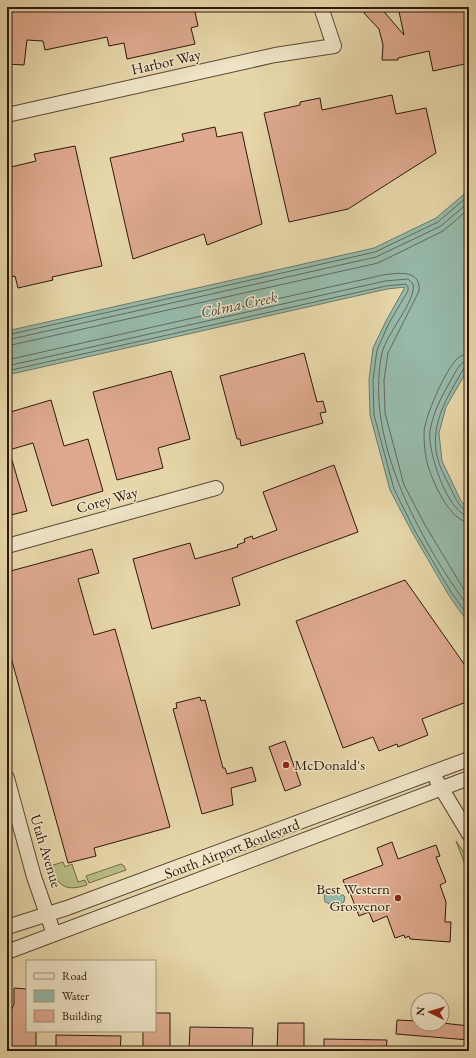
<svg xmlns="http://www.w3.org/2000/svg" width="476" height="1058" viewBox="0 0 476 1058" font-family="'EB Garamond',serif">
<style>
.green{fill:#b9bd85;stroke:#736b49}
.water{fill:#96b9a9;stroke:#6c796b}
.lines{fill:none;stroke-linecap:round;stroke-linejoin:round}
.shore{stroke:#62695b;stroke-width:1}
.building{fill:#dea98e;stroke:#2d190d}
.minor-casing{stroke:#5b4834;stroke-width:16}
.minor{stroke:#efe4c7;stroke-width:14}
.poi-dot{fill:#8f2418;stroke:#efe4c7;stroke-width:1.5}
.labels{text-anchor:middle;stroke-width:3;stroke-linejoin:round;paint-order:stroke}
.street-label{font-size:15px;fill:#2d190d;stroke:#efe4c7}
.poi-label{font-size:15px;fill:#2d190d;stroke:#efe4c7;text-anchor:start}
.water-label{font-size:16px;font-style:italic;fill:#4c493c;stroke:#efe4c7}
</style>
<rect width="100%" height="100%" fill="#e6d6a9"/>
<filter id="stains"><feTurbulence type="fractalNoise" baseFrequency=".005" numOctaves="4"/><feColorMatrix values="0 0 0 0 .2 0 0 0 0 .09 0 0 0 0 .02 0 0 0 .5 -.17"/></filter>
<radialGradient id="worn" r=".72"><stop offset=".6" stop-color="#630" stop-opacity="0"/><stop offset="1" stop-color="#630" stop-opacity=".3"/></radialGradient>
<path class="green" d="M456,841L469,860V875Z
M63,862L65,867L72,864L78,882L85,880L87,885C65,892 58,886 50,866Z
M121,864L124,866L126,870L89,883L86,876Z"/>
<path class="water" d="M469,190V367L446,407L439,433L442,461L461,501L469,509V624L448,594L412,532L390,490L370,415L369,380L373,348L386,321L405,287L387,289L7,375V331L374,248L436,218Z
M330,893L343,895L345,897L344,902L336,906L325,902L324,895Z"/>
<g class="lines">
<path class="shore" d="M7,335L375,252L438,222L469,195
M7,340L376,257L441,226L469,202
M7,346L378,263L443,231L469,209
M469,355C465,355 461,355 458,358C446,368 424,418 424,433C424,443 425,457 428,466C433,482 450,522 469,522
M7,360L383,275C398,273 421,269 419,291L388,353L384,380L385,413L404,485L425,525L469,598
M469,361C459,361 456,372 451,380C442,396 433,412 430,431C427,450 448,515 469,516
M7,366L385,281L408,279L413,284C417,300 386,334 382,353C364,440 420,540 469,608
M469,366L464,368C447,397 427,428 439,463C442,473 448,482 452,491C456,499 460,510 469,511
M7,371L386,286L406,284L408,287V291L389,323L377,350L373,380L374,415L394,489L415,531L451,592L469,617"/>
</g>
<path class="building" d="M7,7H194L198,26L191,28L195,44L127,59L124,43L109,46L107,37L45,50L43,41L27,40L24,65L7,64Z
M371,7H380L404,35L398,7H469V63L433,71L429,51L398,58V60H382L383,45L379,29L364,13Z
M392,95L396,114L426,108L436,153L348,209L289,222L264,113L300,105V102L320,98L322,110Z
M215,127L217,137L242,132L262,224L207,245L204,234L133,259L110,158L184,141L182,134Z
M75,146L102,266L52,277L53,280L18,288L15,276L7,278V168L36,161L34,154Z
M304,353L317,402L323,401L326,412L320,413L323,423L241,446L240,439H237L220,376Z
M171,371L190,439L158,448L163,468L117,480L93,392Z
M51,400L64,446L88,439L103,491L52,506L33,443L9,450L27,511L7,516V413Z
M334,465L358,532L232,578L240,605L152,629L133,559L190,543L195,559L238,547L237,545L245,542L244,539L252,536L253,539L277,530L263,492Z
M92,549L99,573L78,579L94,635L115,629L170,827L94,848L96,856L68,863L7,643V572Z
M405,580L469,671V701L422,719L428,735L398,747L397,744L379,751L373,737L343,748L296,621Z
M200,697L201,701L205,700L223,768H225L227,774L252,767L256,781L231,788L233,805L202,814L173,709L177,708L176,703Z
M285,741L301,785L285,791L269,747Z
M392,842L398,859L436,845L440,856L436,857L446,882L440,885L446,902L445,922H451L450,942L410,939L409,936L405,938L404,935L395,938L387,916L373,922L369,912L359,916L349,890L347,891L343,880L383,865L377,848Z
M14,988L27,989V1031H36V1051H7V1020L14,1004Z
M155,1013H170V1051H143V1031H155Z
M397,1020L418,1021V1024L442,1023L469,1026V1040L396,1034Z
M278,1023H304V1051H277Z
M190,1027L253,1028L252,1051H189Z
M56,1035L121,1036L120,1051H56Z
M324,1039L387,1040L386,1051H324Z"/>
<g class="lines">
<defs>
<path id="minor" d="M7,115L275,55L334,46L321,7
M7,546L216,488
M7,778L34,877L54,934
M437,781L469,834
M7,927L67,908L469,759
M7,952L469,778"/>
</defs>
<use href="#minor" class="minor-casing"/>
<use href="#minor" class="minor"/>
</g>
<g class="poi-dot">
<circle cx="286" cy="765" r="4"/>
<circle cx="398" cy="898" r="4"/>
</g>
<g class="labels">
<g class="street-label">
<text transform="translate(166 62) rotate(-13)" y="5">Harbor Way</text>
<text transform="translate(107 500) rotate(-16)" y="5">Corey Way</text>
<text transform="translate(232 849) rotate(-21)" y="5">South Airport Boulevard</text>
<text transform="translate(46 851) rotate(73)" y="5">Utah Avenue</text>
</g>
<g class="poi-label">
<text x="294" y="770">McDonald's</text>
<text x="390" y="894" text-anchor="end">Best Western<tspan x="390" dy="17">Grosvenor</tspan></text>
</g>
<g class="water-label">
<text transform="translate(239 304) rotate(-12)" y="6">Colma Creek</text>
</g>
</g>
<rect width="476" height="1058" fill="none" stroke="#e6d6a9" stroke-width="24"/>
<rect x="8" y="8" width="460" height="1042" fill="none" stroke="#2d190d" stroke-width="2"/>
<rect x="12" y="12" width="452" height="1034" fill="none" stroke="#2d190d"/>
<rect x="26" y="960" width="130" height="72" fill="#efe4c7" stroke="#a1937d"/>
<rect x="34" y="973" width="20" height="6" fill="#efe4c7" stroke="#a1937d"/>
<text x="62" y="980" font-size="12" fill="#2d190d">Road</text>
<rect x="34" y="990" width="20" height="12" fill="#96b9a9" stroke="#a1937d"/>
<text x="62" y="1000" font-size="12" fill="#2d190d">Water</text>
<rect x="34" y="1010" width="20" height="12" fill="#dea98e" stroke="#a1937d"/>
<text x="62" y="1020" font-size="12" fill="#2d190d">Building</text>
<g transform="translate(430 1012) rotate(275)"><circle r="19" fill="#efe4c7" stroke="#a1937d"/>
<path d="M0-3L7 15L0 10L-7 15Z" fill="#8f2418"/>
<text y="-6" font-size="11" font-weight="bold" text-anchor="middle" fill="#2d190d">N</text>
</g>
<rect width="100%" height="100%" filter="url(#stains)"/>
<rect width="100%" height="100%" fill="url(#worn)"/>
</svg>
